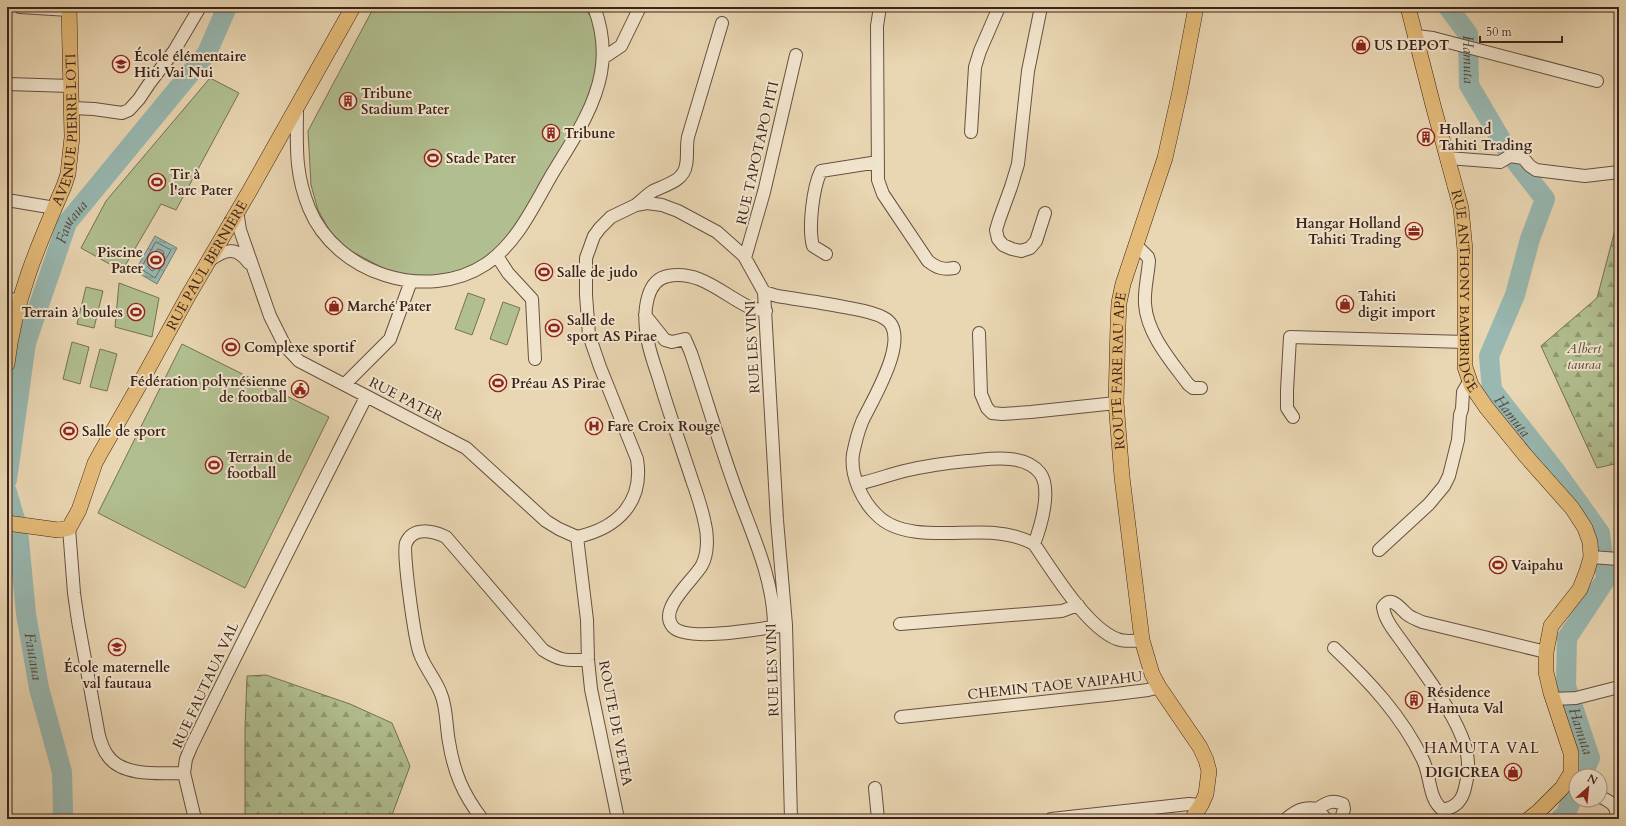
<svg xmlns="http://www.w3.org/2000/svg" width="1626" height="826" viewBox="0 0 1626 826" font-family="Cardo,serif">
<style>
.forest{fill:url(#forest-firs);stroke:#767154}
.pitch{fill:#b1bf90;stroke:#767154}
.water{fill:url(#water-ripples);stroke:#737c74}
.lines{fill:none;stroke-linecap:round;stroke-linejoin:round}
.shore{stroke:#6a6e65;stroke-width:1}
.river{stroke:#98b8b1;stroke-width:20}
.minor-casing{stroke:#67503f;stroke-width:14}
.major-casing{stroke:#3c2319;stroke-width:16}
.minor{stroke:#f1e4cd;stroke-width:12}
.major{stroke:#e4bb79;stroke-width:15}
.labels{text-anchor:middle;stroke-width:4;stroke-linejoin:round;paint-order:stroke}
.poi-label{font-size:14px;font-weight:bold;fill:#3c2319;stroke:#f1e4cd;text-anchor:start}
.street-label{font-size:14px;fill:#3c2319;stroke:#f1e4cd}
.park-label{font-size:14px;font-style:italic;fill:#594a37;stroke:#f1e4cd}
.water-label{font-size:15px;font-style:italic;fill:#53483f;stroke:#f1e4cd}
.neighbourhood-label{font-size:15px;letter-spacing:1px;fill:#3c2319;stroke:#f1e4cd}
</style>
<defs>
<pattern id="forest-firs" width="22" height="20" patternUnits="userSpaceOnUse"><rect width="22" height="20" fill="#b1bf90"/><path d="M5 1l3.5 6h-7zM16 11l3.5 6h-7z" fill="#919b75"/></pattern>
<pattern id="water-ripples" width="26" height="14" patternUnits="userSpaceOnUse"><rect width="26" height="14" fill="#98b8b1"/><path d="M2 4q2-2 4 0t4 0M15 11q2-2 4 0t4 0" fill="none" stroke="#7d958f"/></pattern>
</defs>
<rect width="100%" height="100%" fill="#e9d6b2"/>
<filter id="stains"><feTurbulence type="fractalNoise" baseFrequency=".005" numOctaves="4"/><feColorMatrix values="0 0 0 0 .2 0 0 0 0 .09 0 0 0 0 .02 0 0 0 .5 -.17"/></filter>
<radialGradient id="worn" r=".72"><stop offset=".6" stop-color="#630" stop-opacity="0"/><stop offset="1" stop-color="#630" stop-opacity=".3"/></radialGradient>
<path class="forest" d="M1619,215V463L1597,468L1541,346L1597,298Z
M266,675L350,704L392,723L410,766L392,815V819H245V728L247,676Z"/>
<path class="pitch" d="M374,7H584L600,30L601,64L592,94L508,242L495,255L454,276L396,275L351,251L333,237L318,210L311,185L308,131Z
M210,78L239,93L176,210L161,204L122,271L81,248L106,201Z
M119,283L159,298L152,337L115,327Z
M86,287L103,291L94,328L77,324Z
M468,293L485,299L472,335L455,329Z
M503,302L520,308L507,345L490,339Z
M72,342L89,347L80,384L63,379Z
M182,344L329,417L245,588L98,513Z
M100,349L117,354L107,391L90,387Z"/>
<path class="water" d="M155,236L177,248L157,284L135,271Z"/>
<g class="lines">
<path class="shore" d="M156,242L171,250L155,278L141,269Z
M158,249L163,251L164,253L154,270L152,271L148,267Z"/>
<g class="river">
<path id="s1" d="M1448,7L1468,34L1469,85L1509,153L1545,199L1530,239L1515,295L1489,356L1492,390L1557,473L1600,533L1606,579L1567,638L1566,686L1590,758L1582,776"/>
<path id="s2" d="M7,480L26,343L67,223L207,53L227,7"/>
<path id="s3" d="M7,492L18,530L26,614L39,688L62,772L63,811L62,819"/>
<path d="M1560,819L1565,815L1576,790"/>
</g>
<defs>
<path id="minor" d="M20,7L69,10
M880,7L877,26L878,180L883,194L928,261C937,268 943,270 954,268
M1041,7L1028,71L1018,164L1011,187L999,220L996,230L998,239L1003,245L1012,249L1021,251L1030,248L1036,241L1045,213
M1416,36L1433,38L1597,81
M603,58L621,46L640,7
M7,84L71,86
M297,106C297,144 294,171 309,208C336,274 427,303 486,264C517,243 533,207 551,176C570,144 594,111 601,73C605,50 602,28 594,7
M72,108L94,109L122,113L129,110L139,99L149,84L174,51L200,7
M971,132L975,67L980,51L999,7
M1448,158L1500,162L1510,156L1523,158L1530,166L1536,170L1544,171L1585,176L1619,172
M7,200L55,208
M636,205C642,200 647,195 653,191C665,185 684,181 686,165C688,156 686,147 688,137L722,23
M237,211L240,230L270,316L285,346L299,361L466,448L546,521L559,529L577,537
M1136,245L1148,257L1149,261C1148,275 1144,290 1145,304C1147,334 1171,361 1188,384L1193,388H1201
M826,254L813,246C808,228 813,187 821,171L878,162
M497,256L508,273L532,299L535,359
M745,258L764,192L796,55
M209,261C225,249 236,246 249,263
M764,292L777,296C801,300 825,303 849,308C860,310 873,312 884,318C914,334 871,402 862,422C858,432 855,444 853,454C850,475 862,501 877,515C903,542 959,530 994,533C1008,534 1021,537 1034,544C1052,570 1087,628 1117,639C1124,642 1134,641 1142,640
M7,299L20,300
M766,311C761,310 754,309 749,307C722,294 700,270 668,276C646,280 644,311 646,329C647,346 654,363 659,379C669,413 681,446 692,480C697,494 702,509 705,524C708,536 708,554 702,565C694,580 657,609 673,627C688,643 764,628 786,625
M645,315L665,340L672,342L685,339L691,353C706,398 719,443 735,487C751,532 774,578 774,627
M979,333L981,394L987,408L992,413L1002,414L1031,412L1116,403
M345,384L390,339L411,281
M1293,417L1287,408V390L1290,337L1465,342
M857,484C873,481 888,475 904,471C925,466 946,463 967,461C981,460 996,457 1010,459C1021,460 1033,464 1040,473C1052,489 1041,526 1034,544
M69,528L74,593L78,621L99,736C101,743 103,750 108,756C122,777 161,773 184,773L186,759L191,747C248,630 307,514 366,397
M577,537C618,528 644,502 637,459L600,367L589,335L586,295V258L594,236L600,228L611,217L636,205L647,203L662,205L678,211L717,232L744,256L764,292L777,520L786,625L791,819
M577,537L587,620L588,660L591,689L618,819
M1379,550L1429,504L1444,486L1449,476L1458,440L1460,415L1462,409L1463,392L1470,380
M1591,557L1619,559
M900,624L1062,611L1078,605
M1334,648C1369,681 1402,716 1423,760C1431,776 1428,799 1443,810C1456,807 1462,801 1465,788C1468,777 1469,765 1467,754C1461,721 1425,674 1405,646C1397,634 1385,622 1383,607C1392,594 1400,609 1408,615C1412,618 1418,620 1422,622L1546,652
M1553,699L1576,698L1619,687
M901,717L1116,694L1148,690L1159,687
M184,773L195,819
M875,788L878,819
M1600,797C1610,801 1619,806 1616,819
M1317,809C1326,803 1332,799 1343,804L1344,809L1341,819
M482,819C463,794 454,773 449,742C446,727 447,708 441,694C436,680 425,668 420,654C415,642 402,551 406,543C413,526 433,531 446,537L543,650C562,662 567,660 588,660
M1051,819L1189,804L1201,805
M1286,819C1296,811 1304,806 1317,809L1326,819"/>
<g id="major">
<path id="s4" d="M1408,7L1433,105L1461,208L1465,250V367L1471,385L1486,407L1525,455L1572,508L1585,528L1590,542L1591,557L1587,571L1580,589L1551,626L1546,652V672L1551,693L1571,753V773L1562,788L1539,811L1529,819"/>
<path id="s5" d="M7,364C14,301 39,243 64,186L68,174L72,137L69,7"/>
<path id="s6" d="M7,523L58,530L69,528L79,510L95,463L101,452L137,389L188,296L249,192L353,7"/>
<path id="s7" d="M1192,819L1201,805L1206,794L1209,771L1206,760L1200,747L1159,687L1152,674L1142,640L1122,477L1116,402L1118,325L1119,303L1123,284L1165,158L1180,91L1196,7"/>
</g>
</defs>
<use href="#minor" class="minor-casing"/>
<use href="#major" class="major-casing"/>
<use href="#minor" class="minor"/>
<use href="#major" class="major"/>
</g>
<defs>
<symbol id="shop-ring" viewBox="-11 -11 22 22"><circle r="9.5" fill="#f1e4cd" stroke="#8f2418" stroke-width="1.5"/><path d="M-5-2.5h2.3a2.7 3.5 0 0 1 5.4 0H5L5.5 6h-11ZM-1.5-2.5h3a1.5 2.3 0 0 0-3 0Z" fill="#8f2418"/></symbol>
<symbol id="school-ring" viewBox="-11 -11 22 22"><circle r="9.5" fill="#f1e4cd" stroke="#8f2418" stroke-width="1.5"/><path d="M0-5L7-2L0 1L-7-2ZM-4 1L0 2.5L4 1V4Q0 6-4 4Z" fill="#8f2418"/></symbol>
<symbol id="building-ring" viewBox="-11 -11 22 22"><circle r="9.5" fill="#f1e4cd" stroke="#8f2418" stroke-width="1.5"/><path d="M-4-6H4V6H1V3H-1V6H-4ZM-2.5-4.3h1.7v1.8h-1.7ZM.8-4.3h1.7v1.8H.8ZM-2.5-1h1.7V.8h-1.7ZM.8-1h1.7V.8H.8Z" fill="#8f2418"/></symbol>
<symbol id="stadium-ring" viewBox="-11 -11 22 22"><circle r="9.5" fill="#f1e4cd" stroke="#8f2418" stroke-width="1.5"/><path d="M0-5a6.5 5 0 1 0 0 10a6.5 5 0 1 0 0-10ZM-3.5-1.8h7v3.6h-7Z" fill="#8f2418"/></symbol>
<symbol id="office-ring" viewBox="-11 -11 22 22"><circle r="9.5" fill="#f1e4cd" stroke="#8f2418" stroke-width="1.5"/><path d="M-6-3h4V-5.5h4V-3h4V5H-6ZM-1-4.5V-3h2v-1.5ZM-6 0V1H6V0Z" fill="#8f2418"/></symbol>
<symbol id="civic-ring" viewBox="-11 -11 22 22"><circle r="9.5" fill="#f1e4cd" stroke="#8f2418" stroke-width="1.5"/><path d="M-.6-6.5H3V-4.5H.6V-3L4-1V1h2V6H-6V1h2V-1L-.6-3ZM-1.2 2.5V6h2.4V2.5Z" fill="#8f2418"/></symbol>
<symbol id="hospital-ring" viewBox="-11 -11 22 22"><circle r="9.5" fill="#f1e4cd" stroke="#8f2418" stroke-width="1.5"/><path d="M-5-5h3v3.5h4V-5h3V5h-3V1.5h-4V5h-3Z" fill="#8f2418"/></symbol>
</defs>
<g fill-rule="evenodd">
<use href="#shop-ring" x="1351" y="35" width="20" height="20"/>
<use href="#school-ring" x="111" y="54" width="20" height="20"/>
<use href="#building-ring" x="338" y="91" width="20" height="20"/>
<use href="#building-ring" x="541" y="123" width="20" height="20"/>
<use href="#building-ring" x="1416" y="127" width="20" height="20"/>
<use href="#stadium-ring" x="423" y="148" width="20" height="20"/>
<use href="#stadium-ring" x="147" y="172" width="20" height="20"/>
<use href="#office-ring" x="1404" y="221" width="20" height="20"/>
<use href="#stadium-ring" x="146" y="250" width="20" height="20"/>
<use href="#stadium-ring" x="534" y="262" width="20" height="20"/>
<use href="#shop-ring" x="1335" y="294" width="20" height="20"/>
<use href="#shop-ring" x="324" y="296" width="20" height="20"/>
<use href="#stadium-ring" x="126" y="302" width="20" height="20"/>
<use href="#stadium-ring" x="544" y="318" width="20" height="20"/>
<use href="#stadium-ring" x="221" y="337" width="20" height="20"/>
<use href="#stadium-ring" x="488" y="373" width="20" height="20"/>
<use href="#civic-ring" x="290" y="379" width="20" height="20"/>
<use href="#hospital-ring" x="584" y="416" width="20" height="20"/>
<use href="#stadium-ring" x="59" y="421" width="20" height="20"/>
<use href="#stadium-ring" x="204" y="455" width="20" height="20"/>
<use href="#stadium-ring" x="1488" y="555" width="20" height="20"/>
<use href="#school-ring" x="107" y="637" width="20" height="20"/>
<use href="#building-ring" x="1404" y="690" width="20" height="20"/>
<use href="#shop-ring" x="1503" y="762" width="20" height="20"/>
</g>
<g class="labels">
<g class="poi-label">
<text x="1374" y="50">US DEPOT</text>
<text x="134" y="61">École élémentaire<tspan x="134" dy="16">Hiti Vai Nui</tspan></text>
<text x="361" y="98">Tribune<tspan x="361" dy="16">Stadium Pater</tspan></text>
<text x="1439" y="134">Holland<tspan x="1439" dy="16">Tahiti Trading</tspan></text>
<text x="564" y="138">Tribune</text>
<text x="446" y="163">Stade Pater</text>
<text x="170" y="179">Tir à<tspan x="170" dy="16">l'arc Pater</tspan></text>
<text x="1401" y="228" text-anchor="end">Hangar Holland<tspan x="1401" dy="16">Tahiti Trading</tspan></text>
<text x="143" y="257" text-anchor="end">Piscine<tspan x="143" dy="16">Pater</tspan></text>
<text x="557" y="277">Salle de judo</text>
<text x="1358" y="301">Tahiti<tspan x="1358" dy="16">digit import</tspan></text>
<text x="347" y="311">Marché Pater</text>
<text x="123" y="317" text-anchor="end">Terrain à boules</text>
<text x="567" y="325">Salle de<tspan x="567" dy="16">sport AS Pirae</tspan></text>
<text x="244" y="352">Complexe sportif</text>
<text x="287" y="386" text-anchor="end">Fédération polynésienne<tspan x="287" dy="16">de football</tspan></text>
<text x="511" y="388">Préau AS Pirae</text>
<text x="607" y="431">Fare Croix Rouge</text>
<text x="82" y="436">Salle de sport</text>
<text x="227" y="462">Terrain de<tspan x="227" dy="16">football</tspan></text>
<text x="1511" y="570">Vaipahu</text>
<text x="117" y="672" text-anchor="middle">École maternelle<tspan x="117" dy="16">val fautaua</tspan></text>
<text x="1427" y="697">Résidence<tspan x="1427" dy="16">Hamuta Val</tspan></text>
<text x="1500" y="777" text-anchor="end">DIGICREA</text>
</g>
<g class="street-label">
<text dy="5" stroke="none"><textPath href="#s5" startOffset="244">AVENUE PIERRE LOTI</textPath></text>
<text transform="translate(757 153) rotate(-77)" y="5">RUE TAPOTAPO PITI</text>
<text dy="5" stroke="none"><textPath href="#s6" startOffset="360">RUE PAUL BERNIÈRE</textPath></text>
<text dy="5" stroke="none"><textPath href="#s4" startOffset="291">RUE ANTHONY BAMBRIDGE</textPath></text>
<text transform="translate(752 347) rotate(-93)" y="5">RUE LES VINI</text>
<text dy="5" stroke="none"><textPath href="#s7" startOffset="471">ROUTE FARE RAU APE</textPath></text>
<text transform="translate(406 399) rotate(27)" y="5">RUE PATER</text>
<text transform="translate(772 670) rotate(-92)" y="5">RUE LES VINI</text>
<text transform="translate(205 685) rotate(-65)" y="5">RUE FAUTAUA VAL</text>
<text transform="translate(1055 685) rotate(-6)" y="5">CHEMIN TAOE VAIPAHU</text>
<text transform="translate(616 723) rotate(79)" y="5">ROUTE DE VETEA</text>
</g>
<g class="park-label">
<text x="1584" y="353">Albert<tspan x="1584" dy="16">tauraa</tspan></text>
</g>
<g class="water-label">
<text dy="5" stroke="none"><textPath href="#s1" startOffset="59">Hamuta</textPath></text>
<text dy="5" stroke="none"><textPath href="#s2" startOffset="268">Fautaua</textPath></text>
<text dy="5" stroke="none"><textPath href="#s1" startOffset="456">Hamuta</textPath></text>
<text dy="5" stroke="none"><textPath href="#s3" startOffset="167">Fautaua</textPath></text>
<text dy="5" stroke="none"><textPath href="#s1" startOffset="815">Hamuta</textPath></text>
</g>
<g class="neighbourhood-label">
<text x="1482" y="753">HAMUTA VAL</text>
</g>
</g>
<rect width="1626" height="826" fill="none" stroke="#e9d6b2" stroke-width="24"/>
<rect x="8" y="8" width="1610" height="810" fill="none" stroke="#3c2319" stroke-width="2"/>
<rect x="12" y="12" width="1602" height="802" fill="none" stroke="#3c2319"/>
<g transform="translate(1588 788) rotate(27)"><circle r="19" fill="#f1e4cd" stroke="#a99785"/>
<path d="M0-3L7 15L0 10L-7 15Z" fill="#8f2418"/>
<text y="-6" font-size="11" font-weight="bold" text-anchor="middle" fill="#3c2319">N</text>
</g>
<path d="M1480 36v6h82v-6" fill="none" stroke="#3c2319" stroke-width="2"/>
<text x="1486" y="36" font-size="12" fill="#3c2319" stroke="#f1e4cd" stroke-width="3" paint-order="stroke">50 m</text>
<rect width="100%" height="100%" filter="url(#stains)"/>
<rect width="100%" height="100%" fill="url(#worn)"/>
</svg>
